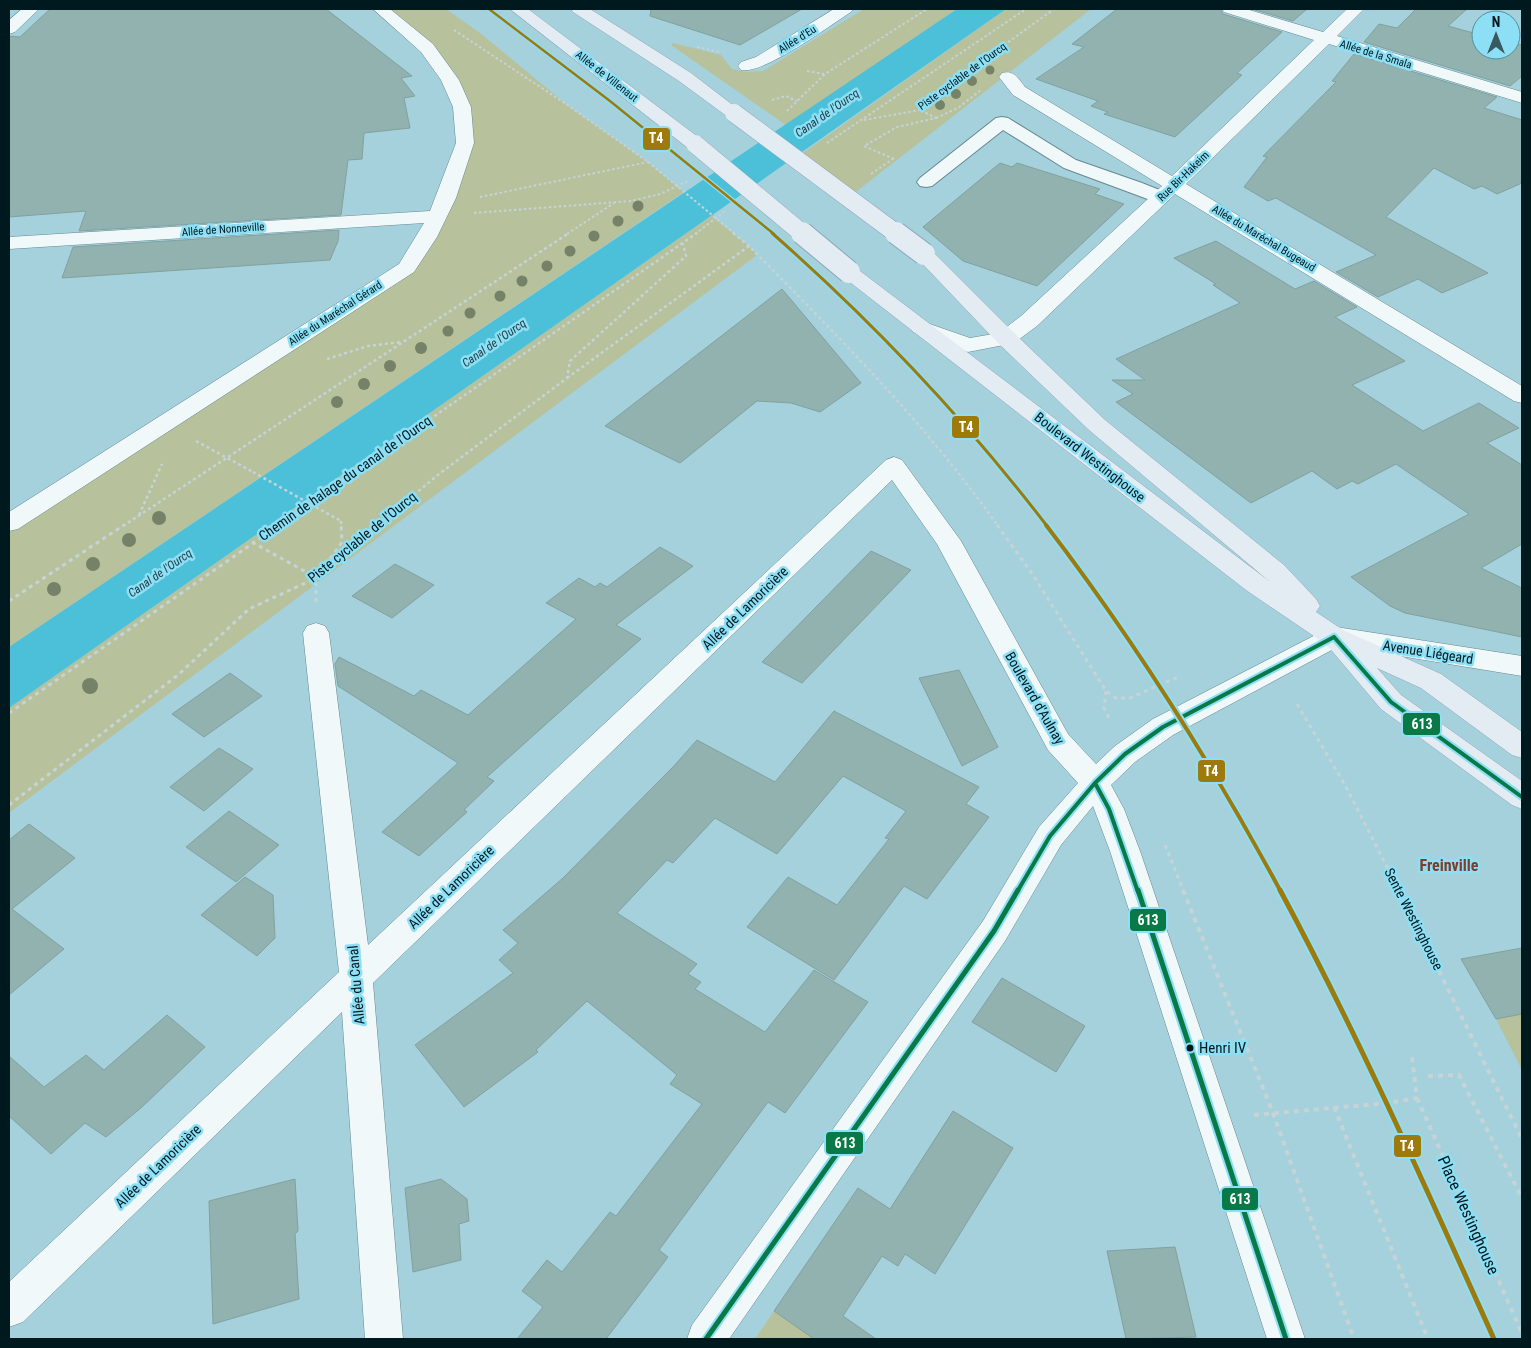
<svg xmlns="http://www.w3.org/2000/svg" width="1531" height="1348" viewBox="0 0 1531 1348" font-family="'Roboto Condensed',sans-serif">
<style>
.green{fill:#b7c19c}
.water{fill:#4bc0d8}
.building{fill:#92b2af;stroke:#81a19f}
.lines{fill:none;stroke-linecap:round;stroke-linejoin:round}
.service-casing{stroke:#668890;stroke-width:2}
.minor-casing{stroke:#668890;stroke-width:1}
.tertiary-casing{stroke:#668890;stroke-width:1}
.primary-casing{stroke:#8ea6b6;stroke-width:1}
.path-far3{stroke:#c5d4d7;stroke-width:2;stroke-dasharray:2.5 2.5;stroke-linecap:butt}
.path-far2{stroke:#c5d4d7;stroke-width:2.5;stroke-dasharray:3 3;stroke-linecap:butt}
.path-far1{stroke:#c5d4d7;stroke-width:3;stroke-dasharray:4 4;stroke-linecap:butt}
.path{stroke:#c5d4d7;stroke-width:4;stroke-dasharray:5 5;stroke-linecap:butt}
.service{fill:#f1f8fa;fill-rule:evenodd}
.minor{fill:#f1f8fa;fill-rule:evenodd}
.tertiary{fill:#f1f8fa;fill-rule:evenodd}
.primary{fill:#e3ebf3;fill-rule:evenodd}
.primary-bridge-far1-casing{stroke:#8ea6b6;stroke-width:19;stroke-linecap:butt}
.primary-bridge-casing{stroke:#8ea6b6;stroke-width:24;stroke-linecap:butt}
.path-bridge-far1{stroke:#c5d4d7;stroke-width:2;stroke-dasharray:2.5 2.5;stroke-linecap:butt}
.path-bridge{stroke:#c5d4d7;stroke-width:2.5;stroke-dasharray:3 3;stroke-linecap:butt}
.primary-bridge-far1{stroke:#e3ebf3;stroke-width:18}
.primary-bridge{stroke:#e3ebf3;stroke-width:22}
.bus-1-far1-casing{stroke:#8cdff4;stroke-width:8}
.bus-1-casing{stroke:#8cdff4;stroke-width:9}
.bus-1-far1{stroke:#097a47;stroke-width:4}
.bus-1{stroke:#097a47;stroke-width:5}
.tram-1-far3-casing{stroke:#8cdff4;stroke-width:5}
.tram-1-far2-casing{stroke:#8cdff4;stroke-width:6}
.tram-1-far1-casing{stroke:#8cdff4;stroke-width:8}
.tram-1-casing{stroke:#8cdff4;stroke-width:9}
.tram-1-far3{stroke:#9d7a0b;stroke-width:2.5}
.tram-1-far2{stroke:#9d7a0b;stroke-width:3}
.tram-1-far1{stroke:#9d7a0b;stroke-width:4}
.tram-1{stroke:#9d7a0b;stroke-width:5}
.tree{fill:#758268}
.bus-dot{fill:#00191f;stroke:#8cdff4;stroke-width:2}
.labels{text-anchor:middle;stroke-width:5;stroke-linejoin:round;paint-order:stroke}
.far-street-label{font-size:11px;fill:#00191f;stroke:#8cdff4}
.far-water-label{font-size:12px;font-style:italic;fill:#1d3940;stroke:#8cdff4}
.street-label{font-size:14px;fill:#00191f;stroke:#8cdff4}
.near-bus-label{font-size:15px;fill:#00191f;stroke:#8cdff4;text-anchor:start}
.quarter-label{font-size:16px;font-weight:bold;fill:#813c2a;stroke:#8cdff4}
.near-street-label{font-size:16px;fill:#00191f;stroke:#8cdff4}
.line-badge{stroke:#8cdff4;stroke-width:2}
.badge-label{font-size:14px;text-anchor:middle;font-weight:bold;fill:#fff}
</style>
<rect width="100%" height="100%" fill="#a4d1dc"/>
<path class="green" d="M381,9H446L480,33L566,104L648,162L684,192L9,647V523L407,268L465,143L450,80L396,21Z
M864,9H957L786,125L671,45L673,43L721,55L732,69L746,72L763,71Z
M1006,9H1091L848,198L796,158Z
M714,214V218L749,246L757,255L9,813V708Z
M1522,1014V1070L1496,1019Z
M774,1311L815,1339H755Z"/>
<path class="water" d="M957,9H1006L9,708V647Z"/>
<path class="building" d="M50,9H326L412,76L401,78L415,96L404,98L410,128L364,133L362,159L348,160L341,215L79,231L86,211L9,217V36L20,37Z
M651,9H802L740,45L650,16Z
M1117,9H1220L1223,14L1282,32L1237,73L1242,75L1175,137L1104,114L1108,112L1091,106L1098,101L1036,79L1084,47L1072,44Z
M1252,9H1307L1293,21Z
M1416,9H1467L1448,26L1481,35V50H1511V42L1522,45V76L1510,86L1364,42L1379,24L1397,28Z
M1354,54L1497,97L1484,108L1522,120V183L1497,194L1482,186L1474,189L1434,168L1386,217L1488,273L1442,293L1418,279L1378,297L1336,272L1376,255L1288,205L1276,198L1268,201L1244,187L1267,157L1263,156L1336,82L1332,81Z
M1000,163L1012,167L1017,163L1100,189L1095,194L1124,204L1037,286L963,261L923,227Z
M339,230L338,241L330,260L62,278L73,247Z
M1216,241L1295,289L1314,281L1357,307L1335,317L1405,361L1352,385L1423,431L1479,403L1519,428L1487,443L1522,465V544L1481,568L1522,588V637L1405,613L1390,606L1351,577L1469,514L1396,464L1358,484L1352,481L1337,489L1312,471L1251,503L1116,402L1133,394L1112,380H1145L1116,359L1240,303L1213,285L1216,284L1174,258Z
M782,289L861,383L820,412L791,403L757,401L680,463L605,426Z
M660,547L693,566L616,625L641,639L487,777L494,781L464,810L467,812L419,856L382,832L458,763L338,686L335,664L339,657L414,696L421,690L468,715L576,619L546,603L579,578L595,587L600,583L607,587Z
M871,551L911,570L802,683L762,662Z
M395,564L434,585L392,618L352,596Z
M959,670L998,747L962,766L919,678Z
M230,673L262,696L204,737L172,714Z
M834,711L979,787L966,804L989,817L927,899L904,886L834,980L747,927L788,877L837,905L889,839L885,838L906,811L843,776L777,854L715,818L673,863L667,860L617,913L697,964L688,974L701,982L695,989L765,1032L814,970L868,1002L785,1113L768,1102L659,1250L668,1257L606,1339H517L543,1307L522,1291L547,1260L562,1272L610,1212L616,1216L702,1104L670,1084L677,1075L587,1001L536,1050L538,1052L464,1107L415,1045L513,973L499,960L518,943L503,930L563,878L673,767L697,740L775,782Z
M219,748L253,769L204,811L170,787Z
M229,811L279,845L236,882L186,847Z
M29,824L75,858L12,909L64,949L9,995V840Z
M245,877L273,895L275,938L257,956L201,915Z
M1522,948V1014L1496,1019L1461,959Z
M1002,978L1085,1026L1056,1072L972,1022Z
M167,1015L205,1047L142,1107L106,1137L85,1123L51,1154L9,1116V1056L44,1087L86,1055L104,1070Z
M953,1111L1013,1148L935,1274L905,1254L898,1266L882,1256L843,1316L876,1339H814L774,1311L858,1188L890,1209Z
M295,1179L298,1231L295,1234L299,1299L213,1324L209,1201Z
M441,1179L467,1199L469,1221L459,1224L461,1260L413,1272L405,1188Z
M1175,1247L1196,1337L1126,1339L1107,1251Z"/>
<g class="lines">
<defs>
<path id="service" d="M1002,117L1008,118L1076,160L1142,183L1167,193L1169,197L1167,201L1160,203L1153,201L1064,168L1003,130L932,186L926,187L920,186L917,182L920,178L996,118Z"/>
<path id="minor" d="M22,9H39L15,32L9,34V20Z
M373,9H390L433,44L459,80L471,107L474,143L456,198L437,237L414,272L18,529L9,531V512L399,264L424,223L9,249V237L430,211L456,143L453,107L441,80L421,52Z
M834,9H853L851,12C829,26 763,75 741,70L738,66L741,62L756,57Z
M1222,9H1246L1323,32L1347,9H1364L1337,36L1522,92V103L1329,44L1186,184L1522,386V403L1514,401L1175,194L1037,326L1014,343L968,352L913,332L910,327L913,322L921,321L970,338L999,333L1021,316L1162,186L1013,95L999,77L1002,73C1014,70 1018,78 1025,87L1172,176L1314,40L1224,12Z
M894,457L902,460L961,541L1068,734L1096,764L1115,746L1153,719L1325,630L1334,627L1343,630L1347,637L1343,644L1173,735L1135,762L1111,785L1124,809L1140,851L1305,1339H1267L1110,851L1093,806L1061,845L1005,941L729,1339H687L692,1325L983,921L1039,827L1078,783L1048,750L937,544L892,480L373,983L403,1339H365L342,1012L23,1322L9,1327V1282L339,972L303,633L307,626L316,623L325,626L329,633L368,945L886,460Z"/>
<path id="tertiary" d="M1336,627L1522,656V676L1327,644L1323,637L1327,630Z"/>
<path id="primary" d="M510,9H528L702,140L704,144L702,148L695,150L688,148Z
M571,9H590L691,73L743,113L740,117L734,118L728,117L679,81L573,12Z
M924,248L931,250L1014,333L1105,420L1284,565L1316,599L1320,606L1316,612L1343,630L1441,674L1522,732V758L1512,755L1421,688L1377,668L1401,695L1522,781V809L1512,805L1381,709L1327,645L1246,590L842,276L839,272L842,268L849,266L856,268L1269,581L1089,430L998,343L917,258L914,254L917,250Z"/>
</defs>
<use href="#service" class="service-casing"/>
<use href="#minor" class="minor-casing"/>
<use href="#tertiary" class="tertiary-casing"/>
<use href="#primary" class="primary-casing"/>
<path class="path-far3" d="M454,30L566,104L648,162
M697,47L720,52
M1000,48L1054,9
M807,71L825,74
M772,100L786,96L797,101
M787,111L825,74L927,9
M936,118L958,108L981,90
M864,120L920,110L979,64
M827,143L1026,9
M894,159L864,146L897,127L936,118L920,110
M871,174L893,159
M480,197L648,162
M474,213L631,201L660,194L688,181
M567,234L614,203
M695,234L725,211"/>
<path class="path-far2" d="M327,359L368,346L401,342
M567,378L749,246C837,335 926,424 998,526
M196,441L253,472
M139,515L162,464
M341,521V526
M123,526L569,233
M277,526L697,233
M377,526L439,474L567,378L570,361L686,256L683,244"/>
<path class="path-far1" d="M997,525L1033,575L1106,691L1116,698H1130L1178,677
M252,542L315,577
M9,601L124,525
M316,602V578L342,542L341,525
M1106,691L1104,708L1110,720
M1297,704L1345,785L1400,892
M9,713L279,525
M9,805L178,675L249,609L316,578L379,525
M1165,845L1184,892"/>
<path class="path" d="M1183,890L1273,1113L1354,1339
M1399,890L1522,1139
M1428,1076L1459,1075L1522,1198
M1417,1098L1522,1333
M1334,1107L1428,1339
M1254,1115L1388,1103L1417,1098L1412,1057"/>
<use href="#service" class="service"/>
<use href="#minor" class="minor"/>
<use href="#tertiary" class="tertiary"/>
<use href="#primary" class="primary"/>
<defs>
<path id="primary-bridge-far1" d="M734,113L897,234
M695,144L803,234"/>
<path id="primary-bridge" d="M802,233L849,272
M896,233L924,254"/>
</defs>
<use href="#primary-bridge-far1" class="primary-bridge-far1-casing"/>
<use href="#primary-bridge" class="primary-bridge-casing"/>
<path class="path-bridge-far1" d="M648,162L735,234"/>
<path class="path-bridge" d="M733,233L749,246
M253,472L341,521"/>
<use href="#primary-bridge-far1" class="primary-bridge-far1"/>
<use href="#primary-bridge" class="primary-bridge"/>
<defs>
<path id="bus-1-far1" d="M1334,637L1391,702L1522,797
M1095,783L1109,809L1138,892
M1017,892L1050,836L1095,783L1125,754L1163,727L1334,637"/>
<path id="bus-1" d="M1138,890L1286,1339
M706,1339L994,931L1018,890"/>
</defs>
<use href="#bus-1-far1" class="bus-1-far1-casing"/>
<use href="#bus-1" class="bus-1-casing"/>
<use href="#bus-1-far1" class="bus-1-far1"/>
<use href="#bus-1" class="bus-1"/>
<defs>
<path id="tram-1-far3" d="M489,9L610,101L774,234"/>
<path id="tram-1-far2" d="M772,233C873,322 965,419 1047,526"/>
<path id="tram-1-far1" d="M1046,525C1134,640 1212,764 1281,892"/>
<path id="tram-1" d="M1280,890C1359,1037 1426,1188 1494,1339"/>
</defs>
<use href="#tram-1-far3" class="tram-1-far3-casing"/>
<use href="#tram-1-far2" class="tram-1-far2-casing"/>
<use href="#tram-1-far1" class="tram-1-far1-casing"/>
<use href="#tram-1" class="tram-1-casing"/>
<use href="#tram-1-far3" class="tram-1-far3"/>
<use href="#tram-1-far2" class="tram-1-far2"/>
<use href="#tram-1-far1" class="tram-1-far1"/>
<use href="#tram-1" class="tram-1"/>
</g>
<g class="tree">
<circle cx="990" cy="70" r="4.5"/>
<circle cx="972" cy="81" r="5"/>
<circle cx="956" cy="94" r="5"/>
<circle cx="940" cy="105" r="5"/>
<circle cx="638" cy="206" r="5.5"/>
<circle cx="618" cy="221" r="5.5"/>
<circle cx="594" cy="236" r="5.5"/>
<circle cx="570" cy="251" r="5.5"/>
<circle cx="547" cy="266" r="5.5"/>
<circle cx="522" cy="281" r="5.5"/>
<circle cx="500" cy="296" r="5.5"/>
<circle cx="470" cy="313" r="5.5"/>
<circle cx="448" cy="331" r="5.5"/>
<circle cx="421" cy="348" r="6"/>
<circle cx="390" cy="366" r="6"/>
<circle cx="364" cy="384" r="6"/>
<circle cx="337" cy="402" r="6"/>
<circle cx="159" cy="518" r="7"/>
<circle cx="129" cy="540" r="7"/>
<circle cx="93" cy="564" r="7"/>
<circle cx="54" cy="589" r="7"/>
<circle cx="90" cy="686" r="8"/>
</g>
<circle class="bus-dot" cx="1190" cy="1048" r="4.5"/>
<g class="labels">
<g class="far-street-label">
<text transform="translate(797 39) rotate(-32)" y="4">Allée d'Eu</text>
<text transform="translate(1376 54) rotate(17)" y="4">Allée de la Smala</text>
<text transform="translate(607 76) rotate(38)" y="4">Allée de Villenaut</text>
<text transform="translate(962 76) rotate(-36)" y="4">Piste cyclable de l'Ourcq</text>
<text transform="translate(1183 176) rotate(-44)" y="4">Rue Bir-Hakeim</text>
<text transform="translate(223 229) rotate(-4)" y="4">Allée de Nonneville</text>
<text transform="translate(1264 238) rotate(31)" y="4">Allée du Maréchal Bugeaud</text>
<text transform="translate(335 313) rotate(-33)" y="4">Allée du Maréchal Gérard</text>
</g>
<g class="far-water-label">
<text transform="translate(827 113) rotate(-35)" y="4">Canal de l'Ourcq</text>
<text transform="translate(494 343) rotate(-35)" y="4">Canal de l'Ourcq</text>
<text transform="translate(160 573) rotate(-35)" y="4">Canal de l'Ourcq</text>
</g>
<g class="street-label">
<text transform="translate(1090 457) rotate(38)" y="5">Boulevard Westinghouse</text>
<text transform="translate(345 478) rotate(-35)" y="5">Chemin de halage du canal de l'Ourcq</text>
<text transform="translate(362 537) rotate(-39)" y="5">Piste cyclable de l'Ourcq</text>
<text transform="translate(745 608) rotate(-44)" y="5">Allée de Lamoricière</text>
<text transform="translate(1428 652) rotate(9)" y="5">Avenue Liégeard</text>
<text transform="translate(1035 698) rotate(60)" y="5">Boulevard d'Aulnay</text>
<text transform="translate(451 887) rotate(-44)" y="5">Allée de Lamoricière</text>
<text transform="translate(1414 919) rotate(63)" y="5">Sente Westinghouse</text>
<text transform="translate(356 985) rotate(-95)" y="5">Allée du Canal</text>
<text transform="translate(158 1166) rotate(-44)" y="5">Allée de Lamoricière</text>
</g>
<g class="near-bus-label">
<text x="1199" y="1053">Henri IV</text>
</g>
<g class="quarter-label">
<text x="1449" y="871">Freinville</text>
</g>
<g class="near-street-label">
<text transform="translate(1469 1215) rotate(66)" y="6">Place Westinghouse</text>
</g>
</g>
<g class="line-badge">
<rect x="642" y="127" width="29" height="24" rx="5" fill="#9d7a0b"/>
<rect x="951" y="415" width="29" height="24" rx="5" fill="#9d7a0b"/>
<rect x="1402" y="712" width="39" height="24" rx="5" fill="#097a47"/>
<rect x="1197" y="759" width="29" height="24" rx="5" fill="#9d7a0b"/>
<rect x="1129" y="908" width="38" height="24" rx="5" fill="#097a47"/>
<rect x="825" y="1131" width="39" height="24" rx="5" fill="#097a47"/>
<rect x="1393" y="1134" width="29" height="24" rx="5" fill="#9d7a0b"/>
<rect x="1221" y="1187" width="38" height="24" rx="5" fill="#097a47"/>
</g>
<g class="badge-label">
<text x="656" y="143">T4</text>
<text x="966" y="432">T4</text>
<text x="1422" y="729">613</text>
<text x="1211" y="776">T4</text>
<text x="1148" y="925">613</text>
<text x="845" y="1148">613</text>
<text x="1407" y="1151">T4</text>
<text x="1240" y="1204">613</text>
</g>
<rect width="1531" height="1348" fill="none" stroke="#00191f" stroke-width="20"/>
<g transform="translate(1496 35)"><circle r="24" fill="#8cdff4" stroke="#54909f"/>
<path d="M0-4L9 19L0 12L-9 19Z" fill="#395961"/>
<text y="-8" font-size="14" font-weight="bold" text-anchor="middle" fill="#00191f">N</text>
</g>
</svg>
